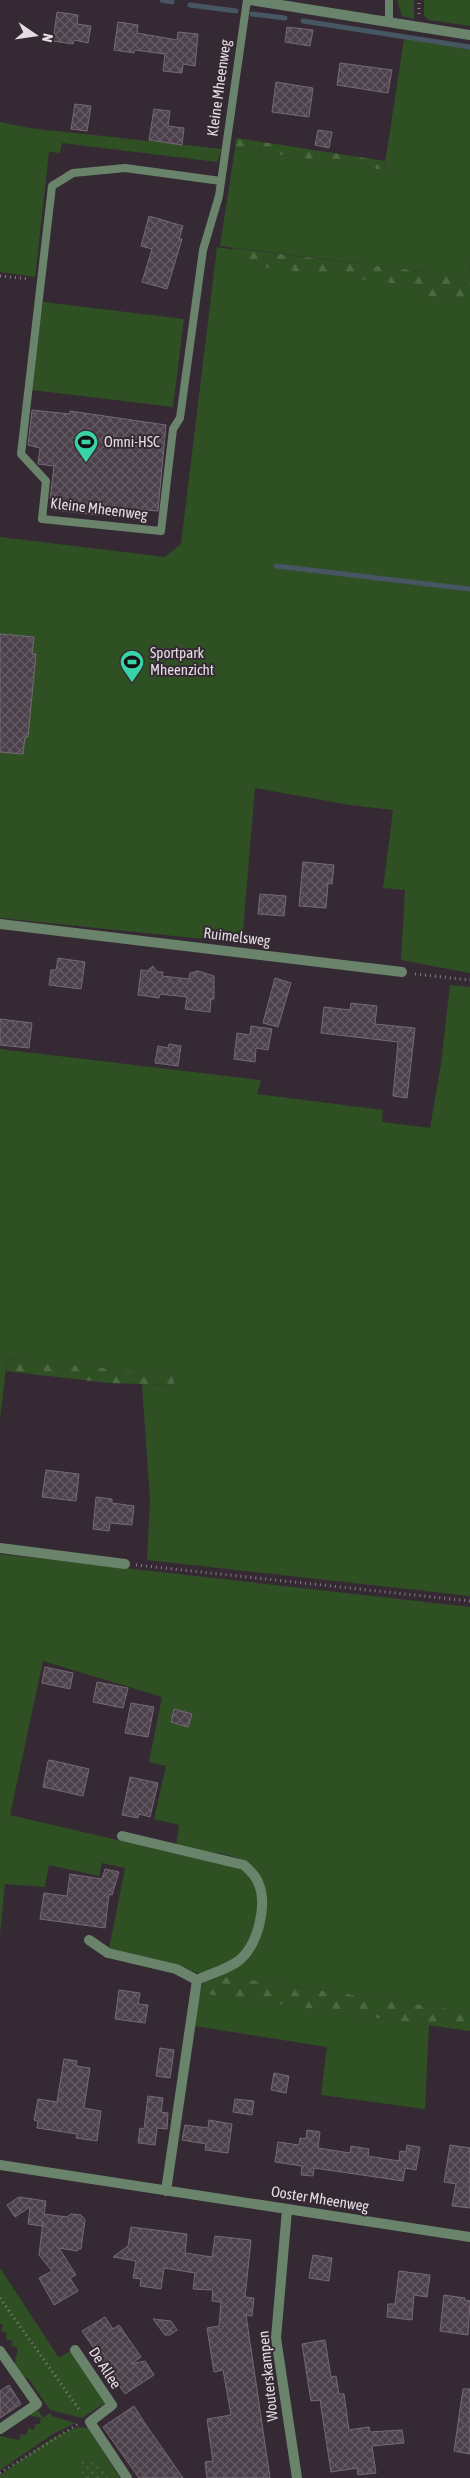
<svg xmlns="http://www.w3.org/2000/svg" width="470" height="2478" viewBox="0 0 470 2478" font-family="'Asap Condensed',sans-serif">
<style>
.grass{fill:#2f5023}
.forest{fill:url(#forest-firs)}
.park{fill:url(#park-dots)}
.lines{fill:none;stroke-linecap:round;stroke-linejoin:round}
.stream{stroke:#465662;stroke-width:5}
.building{fill:url(#building-cross-hatch);stroke:#756974}
.path{stroke:#867d85;stroke-width:3;stroke-dasharray:1 4;stroke-linecap:butt}
.service{stroke:#6a846c;stroke-width:8}
.minor{stroke:#6a846c;stroke-width:10}
.labels{text-anchor:middle;stroke-width:4;stroke-linejoin:round;paint-order:stroke}
.street-label{font-size:15px;fill:#e4dde3;stroke:#352a34}
.poi-label{font-size:15px;fill:#e4dde3;stroke:#352a34;text-anchor:start}
</style>
<defs>
<pattern id="forest-firs" width="22" height="20" patternUnits="userSpaceOnUse" patternTransform="scale(1.25)"><rect width="22" height="20" fill="#2f5023"/><path d="M5 1l3.5 6h-7zM16 11l3.5 6h-7z" fill="#4d6943"/></pattern>
<pattern id="park-dots" width="8" height="8" patternUnits="userSpaceOnUse" patternTransform="scale(1.25)"><rect width="8" height="8" fill="#2f5023"/><path d="M2 2h.1M6 6h.1" fill="none" stroke="#4d6943" stroke-width="1.8" stroke-linecap="round"/></pattern>
<pattern id="building-cross-hatch" width="8" height="8" patternUnits="userSpaceOnUse" patternTransform="scale(1.25)"><rect width="8" height="8" fill="#4c414b"/><path d="M0 0l8 8M0 8l8-8" fill="none" stroke="#665c65"/></pattern>
</defs>
<rect width="100%" height="100%" fill="#352a34"/>
<path class="grass" d="M397,0H414V19L402,16Z
M424,0H470V26L429,20L424,16Z
M404,39L470,49V263L468,277L220,246L235,148L384,170Z
M0,122L29,128L222,149L217,162L62,143L60,153L49,152L35,277L0,272Z
M217,247L469,286L470,278V973L401,960L405,890L383,888L393,810L350,805L255,788L242,943L0,918V537L165,557L181,544Z
M43,302L184,319L173,407L32,390Z
M450,985L470,987V1596L147,1560L150,1500L142,1384L174,1385L175,1375L7,1359L0,1420V1049L261,1080L257,1094L383,1110L382,1122L430,1128L441,1064Z
M0,1554L470,1607V2012L216,1975C228,1970 241,1966 249,1956C267,1933 276,1880 246,1862C229,1852 196,1851 176,1846L179,1825L154,1819L166,1766L149,1762L162,1697L43,1661L10,1815L242,1869C247,1873 252,1877 254,1883C262,1902 256,1938 241,1953C231,1964 214,1968 200,1974L177,1965L109,1949L125,1868L102,1863L99,1876L49,1865L45,1887L5,1884L0,1934Z
M200,1993L429,2025L425,2109L321,2095L327,2047L194,2026Z
M0,2268L59,2358L70,2351L105,2403L82,2418L50,2410L29,2379L21,2376L14,2367L18,2348L11,2346L13,2341L6,2339L7,2333L1,2331L3,2325L0,2324Z
M38,2410L43,2418L50,2413L52,2416L75,2423L53,2434L0,2470V2436L19,2440L21,2434L27,2435L28,2428L34,2430L36,2424H40L41,2418L29,2415Z
M79,2427L88,2428L120,2478H0V2475C24,2459 51,2435 79,2427Z"/>
<path class="forest" d="M236,138L385,161L384,170L235,148Z
M232,248L468,277L470,264V301L408,294V285L231,263Z
M7,1359L175,1375L174,1385L109,1383L6,1371Z
M216,1975L470,2012V2031L200,1993L203,1983Z"/>
<path class="park" d="M80,2458C94,2459 100,2467 108,2478H83Z"/>
<g class="lines">
<path class="stream" d="M162,0L172,2
M190,5L236,11
M252,14L285,18
M303,21L470,47
M276,566L470,589"/>
</g>
<path class="building" d="M57,12L78,15L77,24L91,26L88,43L74,40L73,44L53,41Z
M118,22L138,25L137,33L177,40L178,32L198,34L195,66L183,64L182,73L163,71L165,54L135,50L134,53L114,50Z
M287,27L313,30L310,46L285,42Z
M340,63L392,70L388,93L337,85Z
M276,82L313,88L309,117L272,112Z
M75,104L91,106L87,131L71,129Z
M154,109L170,111L168,126L184,128L182,145L149,140Z
M318,130L332,132L329,148L315,145Z
M149,216L183,226L179,239H182L167,289L142,282L152,249L141,246Z
M32,410L70,414V411L166,425L158,511L143,510L142,520L54,510L55,499H50L54,466L38,464L40,448L28,445Z
M0,634L34,637L32,654H36L28,737H25L23,754L0,752Z
M303,862L334,865L332,884L328,883L326,908L299,906Z
M260,894L286,896L284,916L258,914Z
M58,958L85,962L81,989L49,985L51,970H56Z
M153,966L157,972H163L162,976L189,979L190,973L198,971L214,976V999H211L210,1012L185,1009L187,997L160,994L159,998L138,995L141,970L147,971Z
M275,978L291,983L278,1027L263,1023Z
M351,1003L377,1006L375,1024L415,1028L407,1098L393,1096L398,1042L321,1033L324,1007L350,1010Z
M0,1019L32,1023L29,1048L0,1045Z
M251,1026L272,1029L268,1050L256,1048L255,1062L234,1059L237,1033L250,1035Z
M169,1044L181,1046L178,1066L155,1063L158,1046L168,1048Z
M46,1470L79,1474L76,1501L42,1497Z
M96,1497L112,1499V1503L134,1506L132,1525L110,1523L109,1531L93,1529Z
M45,1667L73,1673L70,1689L42,1683Z
M97,1682L128,1688L123,1708L93,1702Z
M131,1703L154,1707L148,1737L125,1733Z
M174,1709L192,1714L188,1727L171,1722Z
M50,1760L89,1769L83,1796L43,1787L48,1761Z
M130,1777L158,1783L150,1817L139,1814L138,1818L122,1815Z
M105,1869L119,1872L112,1895L109,1894L105,1928L40,1919L44,1893L67,1896L70,1874L102,1879Z
M119,1990L140,1993L138,2004L148,2005L145,2023L115,2019Z
M160,2048L174,2050L170,2078L156,2076Z
M64,2059L77,2061L76,2066L90,2068L84,2108L101,2111L97,2141L76,2138L77,2134L37,2128L38,2121L34,2120L38,2099L57,2102Z
M274,2073L289,2076L286,2093L271,2090Z
M148,2096L163,2098L161,2112L168,2113L167,2129L157,2128L155,2145L138,2143L140,2128L144,2129Z
M235,2099L254,2101L252,2115L233,2112Z
M209,2120L232,2124L228,2153L205,2150L206,2144L182,2140L185,2125L208,2128Z
M307,2130L320,2132L318,2148L350,2153L351,2146L369,2149L368,2156L399,2161L400,2151L406,2152L407,2145L420,2147L416,2170L405,2168L403,2181L314,2168L313,2176L301,2175L302,2166L275,2162L278,2142L299,2145L300,2138L306,2139Z
M450,2145L470,2148V2208L452,2206L456,2184L444,2182Z
M19,2197L46,2201L44,2214L67,2217L71,2214L81,2215L85,2220L81,2249H78L77,2251L59,2248L76,2275L70,2278L78,2291L54,2305L39,2278L52,2271L39,2255L43,2221L42,2226L28,2224L30,2207L15,2217L7,2205Z
M131,2227L187,2234L185,2253L212,2257L215,2236L251,2240L245,2297L254,2298L252,2316L246,2315L270,2478H207L205,2462L213,2461L207,2419L231,2415L223,2370L214,2372L207,2328L219,2326L221,2302L212,2301L213,2290L193,2289L195,2273L164,2268L161,2289L140,2286L141,2279L133,2278L136,2261L113,2257L128,2246Z
M313,2255L332,2258L329,2281L309,2278Z
M399,2271L430,2275L427,2297L414,2295L412,2320L387,2317L388,2304H395Z
M444,2295L465,2298L464,2300L470,2301L468,2335L440,2331Z
M105,2317L113,2329L119,2325L141,2357L131,2364L145,2361L154,2375L125,2394L82,2331Z
M153,2319L171,2321L177,2330L170,2335H165Z
M325,2340L331,2377L336,2376L339,2394H344L349,2430L369,2427L370,2432L402,2430L404,2443L372,2446L376,2473L358,2475L357,2468L331,2472L320,2400L311,2401L302,2344Z
M9,2385L21,2404L0,2418V2391Z
M463,2389H470V2454L454,2451Z
M134,2406L144,2422L183,2478H139L103,2427Z"/>
<g class="lines">
<path class="path" d="M419,14V0
M0,276L29,279
M415,974L470,980
M136,1565L470,1601
M0,2298L81,2412
M0,2473L78,2424"/>
<path class="service" d="M389,21V0
M221,181L125,168L73,173L52,186L21,454L46,481L42,519L161,531L173,429L180,418L203,250L219,196L247,0"/>
<path class="minor" d="M250,0L470,35
M0,924L402,972
M0,1548L125,1564
M122,1836L244,1865C249,1870 254,1874 257,1880C269,1903 258,1947 237,1962C225,1970 210,1974 197,1980
M89,1940L108,1953L176,1969L197,1980
M0,2165L470,2237
M166,2191L197,1980
M287,2210L276,2338L297,2478
M75,2350L112,2405L90,2422L127,2478
M0,2351L37,2404L0,2429"/>
</g>
<defs>
<symbol id="stadium-pin" viewBox="-11 -11 22 30"><path d="M0 17L-7.5 6A9.5 9.5 0 1 1 7.5 6Z" fill="#39d4a5" stroke="#352a34"/><path d="M0-5a6.5 5 0 1 0 0 10a6.5 5 0 1 0 0-10ZM-3.5-1.8h7v3.6h-7Z" fill="#111"/></symbol>
</defs>
<g fill-rule="evenodd">
<use href="#stadium-pin" x="72" y="428" width="28" height="38"/>
<use href="#stadium-pin" x="118" y="648" width="28" height="38"/>
</g>
<g class="labels">
<g class="street-label">
<text transform="translate(219 88) rotate(-82)" y="5">Kleine Mheenweg</text>
<text transform="translate(99 509) rotate(7)" y="5">Kleine Mheenweg</text>
<text transform="translate(237 937) rotate(7)" y="5">Ruimelsweg</text>
<text transform="translate(320 2199) rotate(9)" y="5">Ooster Mheenweg</text>
<text transform="translate(105 2368) rotate(57)" y="5">De Allee</text>
<text transform="translate(268 2376) rotate(-96)" y="5">Wouterskampen</text>
</g>
<g class="poi-label">
<text x="104" y="447">Omni-HSC</text>
<text x="150" y="658">Sportpark<tspan x="150" dy="17">Mheenzicht</tspan></text>
</g>
</g>
<g transform="translate(35 35) rotate(103)" stroke="#352a34" stroke-width="4" paint-order="stroke">
<path d="M0-4L9 19L0 12L-9 19Z" fill="#e4dde3"/>
<text y="-8" font-size="14" font-weight="bold" text-anchor="middle" fill="#e4dde3">N</text>
</g>
</svg>
